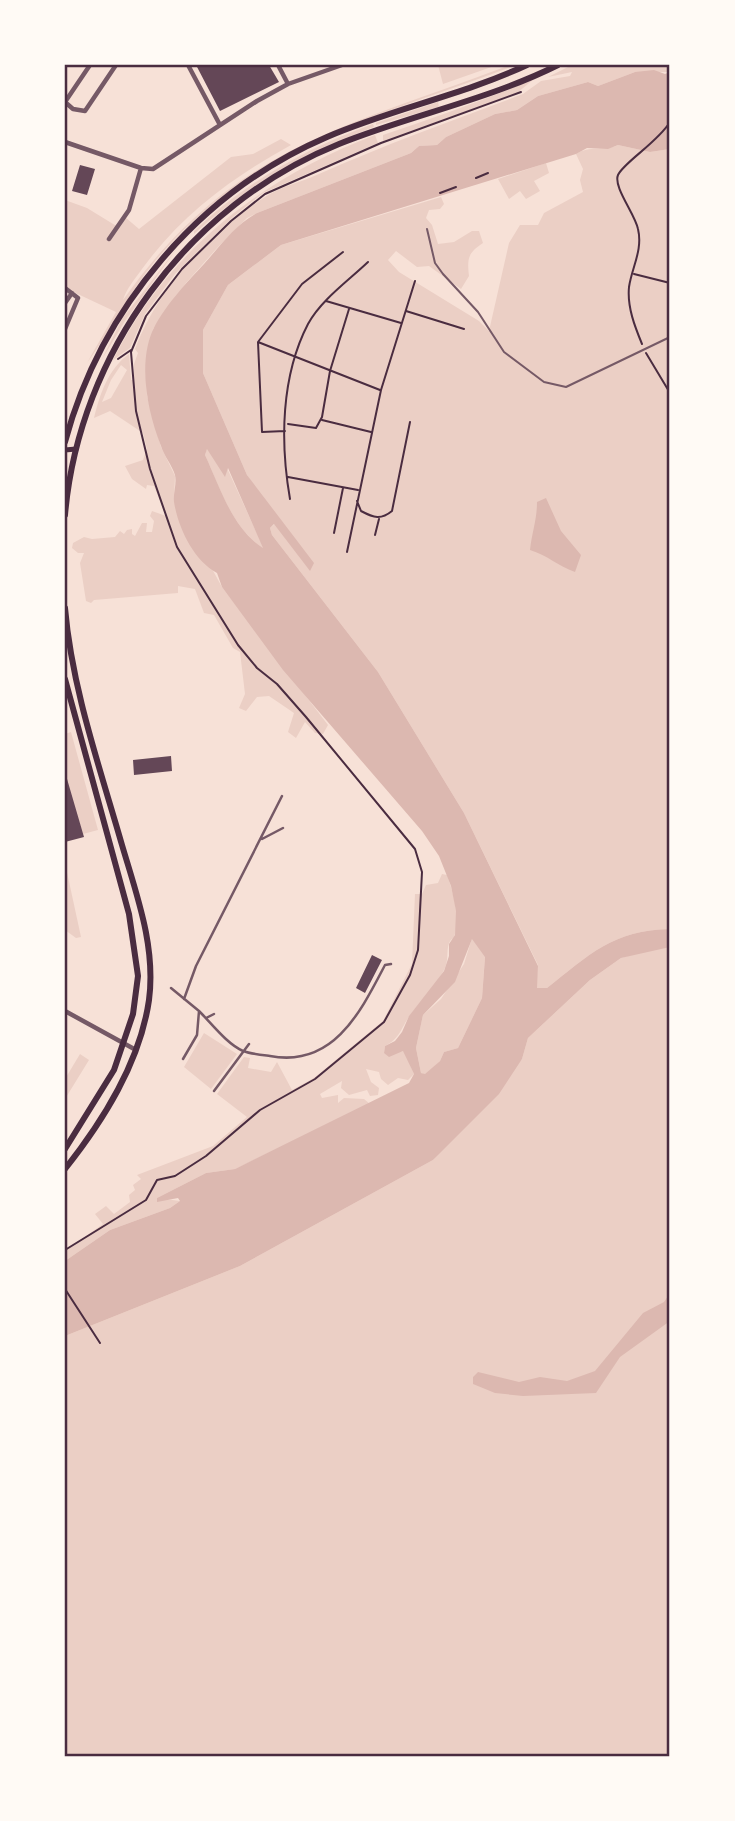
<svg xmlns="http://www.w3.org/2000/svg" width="735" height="1821" viewBox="0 0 735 1821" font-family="'Exo 2',sans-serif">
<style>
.green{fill:#ebcfc5;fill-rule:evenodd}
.water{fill:#dcb8b0;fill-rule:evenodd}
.building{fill:#644757}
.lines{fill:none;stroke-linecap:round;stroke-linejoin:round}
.path{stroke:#4a2c40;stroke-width:2}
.service{stroke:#755966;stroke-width:2}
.pedestrian{stroke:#755966;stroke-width:2.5}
.minor{stroke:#755966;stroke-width:4.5}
.secondary{stroke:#4a2c40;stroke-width:5}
.primary{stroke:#4a2c40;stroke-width:6}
.neatline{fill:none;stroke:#4a2c40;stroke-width:2.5}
</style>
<rect width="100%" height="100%" fill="#f7e1d7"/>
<path class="green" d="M438,65H497L443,84Z
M510,65H516C382,117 263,139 162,253C131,288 114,326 87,363L116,312L65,288V200L87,208L118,227L125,217L139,229L231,157L253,154L281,139L291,145C233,177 182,214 142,269C135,279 126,289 123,300C232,146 345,128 510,65Z
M572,65H670V72H635L598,86L588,82L538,96L517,110L495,114L446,137L437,145L419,146L411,153L257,213L247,218L218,247L186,283L153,329L146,377L147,396L161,447L175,476L174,500L222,587L328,725L323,734L315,733L305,722L296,738L288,732L294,713L269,696L257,697L246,711L239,708L245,694L240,652L233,648L214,615L204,613L195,589L178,586V593L94,600L91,603L86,601L80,563L84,553H78L72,548L73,543L84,537L92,539L115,537L120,531L124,534L127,530L132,529V534L135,536L142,523H147L146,532H152L154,521L150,516L152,511L166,516L154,486L147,485L146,489L132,479L125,466L143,460L147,449L143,433L110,411L94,418C100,394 108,369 129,354L131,380H134V364L138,353L135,349C157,289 211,231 265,197C281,186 302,182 319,174C386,144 454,120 523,94L541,81L570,76L572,72L548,77ZM121,365L127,370L111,398L102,402L111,380Z
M534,79L517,93L383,141V135C433,118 485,100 534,79Z
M438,102L439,107L376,125V123Z
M373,124L374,127C306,152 248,185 194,234V231C246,182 306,148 373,124Z
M375,135L378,143L263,193L233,217L175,274L145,314L130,348L113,360C168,250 262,178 375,135Z
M618,145L650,152L670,149V929C613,930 589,955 547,988H536L538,965L464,813L378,672L272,535L270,528L275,524L310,570L247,475L203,373V330L228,285L281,245L441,197L444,204L440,209L429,210L426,218L432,225L438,244L454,242L472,231H479L483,243C468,253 467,258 469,276L461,289L429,266L417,267L396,251L388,260L399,272L479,321L489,331L509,243L520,225H538L544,213L583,192L580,180L583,169L576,154C590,145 603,152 618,145Z
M546,163L549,173L534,181L540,191L526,199L520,191L509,199L498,179Z
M178,247L125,321L101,361L122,319Z
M207,448L225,475L227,468L264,549C232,528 220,488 205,455Z
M71,732L98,830L83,834L65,777V734Z
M65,863L81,937L76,938L65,930Z
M442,874L447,875C453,892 460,916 455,934C453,941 452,937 449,943C446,952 449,961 444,970C436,986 422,999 411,1014C401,1027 401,1038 385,1046L384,1053L404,1051L414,1074L408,1080L398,1078L388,1085L381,1079L379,1072L366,1069L371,1082L379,1088L378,1095L370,1096L367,1090L349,1095L341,1088L342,1081L320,1094L322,1098L338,1095V1103L344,1098L364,1099L370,1104L235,1169L206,1173L157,1198L180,1201L170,1208L110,1230L65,1261V1251L103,1224L95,1214L106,1206L114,1214L130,1202L129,1195L135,1190L133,1185L141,1179L137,1175L213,1146L247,1117L217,1094L244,1057L250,1058L248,1068L271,1072L277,1062L292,1090L314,1078L383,1021L412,964L415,894H422L426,885L438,883Z
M472,938L485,956L482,998L458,1048L444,1052L440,1061L425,1075L421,1073L416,1048L423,1015L441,999L464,964Z
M658,947H670V1756H65V1336L240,1266L433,1160L522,1059L528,1038L590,980L621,958Z
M204,1033L237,1054L211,1089L184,1067Z
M80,1054L89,1060L65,1099V1079Z"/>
<path class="water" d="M654,70L665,74L670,72V149L650,152L618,145L608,149L587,148L576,154L281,245L228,285L203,330V373L247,475L314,563L310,571L274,524L270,528L272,535L378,672L464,813L538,966L537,988H547C589,955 613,930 670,929V947L621,958L590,980L528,1038L522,1059L499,1094L433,1160L240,1266L65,1336V1261L110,1230L170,1208L180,1201L178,1198L157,1202V1198L206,1173L235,1169L409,1083L414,1074L403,1051L389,1057L384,1053L385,1046L395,1041L402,1032L409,1016L444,971L449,956V944L455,935L456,911L451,886L439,856L422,831L283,670L222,587L217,573C193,560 178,527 174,502C173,493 177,484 175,475C172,465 164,456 161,446C148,413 138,366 152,332C162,309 187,282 204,264C221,245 235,225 257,213L411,153L419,146L437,145L446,137L495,114L517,110L538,96L588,82L598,86L635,72ZM207,449L225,477L228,468L263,548C232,528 220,487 205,455ZM472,939L485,957L482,998L458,1048L444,1052L440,1061L425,1074L421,1073L416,1048L423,1015L455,982Z
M546,498L561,531L581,555L575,572C558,566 547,555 530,550C532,532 537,520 537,502Z
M670,1293V1321L620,1357L596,1393L523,1396L495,1393L473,1384V1377L478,1372L519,1382L540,1377L567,1381L595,1371L643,1313L664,1302Z"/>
<path class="building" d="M196,65H269L279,82L220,111Z
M80,165L95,169L87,195L72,191Z
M171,756L172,771L134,775L133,760Z
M65,772L84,837L65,842Z
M372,955L382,960L365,993L356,988Z"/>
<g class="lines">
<path class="path" d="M476,178L488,173
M440,193L456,187
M634,274L670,283
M326,301L401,323
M406,311L464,329
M258,342L380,390
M642,344C635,327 627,307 629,287C632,267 643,250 638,229C635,214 613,187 618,175C623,163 658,142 670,122
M646,353L670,393
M118,359L131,350
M322,420L371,432
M288,424L316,428L322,417L330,371L349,309
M285,431L262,432L258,342L302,284L343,252
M288,477L358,490
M290,499C280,442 281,376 308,324C321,300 348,281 368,262
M357,501L361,511C374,518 381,520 392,511L410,422
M334,533L343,488
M375,535L379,519
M347,552L381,390L415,281
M65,1250L146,1200L157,1180L175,1176L206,1156L260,1110L315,1079L384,1022L410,975L418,950L422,872L415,849L306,717L277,684L257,668L238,645L177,547L150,469L136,411L131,352L146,316L182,269L231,221L265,194L381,143L521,92
M65,1289L100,1343"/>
<path class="service" d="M427,229L435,263L443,274L478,312L504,352L544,382L566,387L670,337"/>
<path class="pedestrian" d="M262,839L283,828
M171,988L199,1011L197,1035L183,1059
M184,999L196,966L282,796
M199,1011C212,1024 227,1044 243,1051C251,1054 262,1055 270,1056C333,1068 360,1013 385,965L391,964
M206,1018L214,1014
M214,1091L249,1044"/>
<path class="minor" d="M90,65L65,102L73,109L85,111L116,65
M188,65L220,125
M278,65L288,84
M65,142L141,168L153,169L257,101L288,84L342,65
M109,239L129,210L141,168
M65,288L78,298L65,329
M65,303L72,293
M65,1011L136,1050"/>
<path class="secondary" d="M65,450L76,449"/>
<path class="primary" d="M65,442C101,308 199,192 327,137C392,109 463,95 527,65
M65,515C79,353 188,205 339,144C411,115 488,100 558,65
M65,608C72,689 100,768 122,845C137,896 156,947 149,1000C140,1063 103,1121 65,1169
M65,679L129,914L138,976L133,1014L114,1070L65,1149"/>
</g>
<rect width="735" height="1821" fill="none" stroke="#fffaf5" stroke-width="133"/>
<rect x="66" y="66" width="602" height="1689" class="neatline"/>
</svg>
